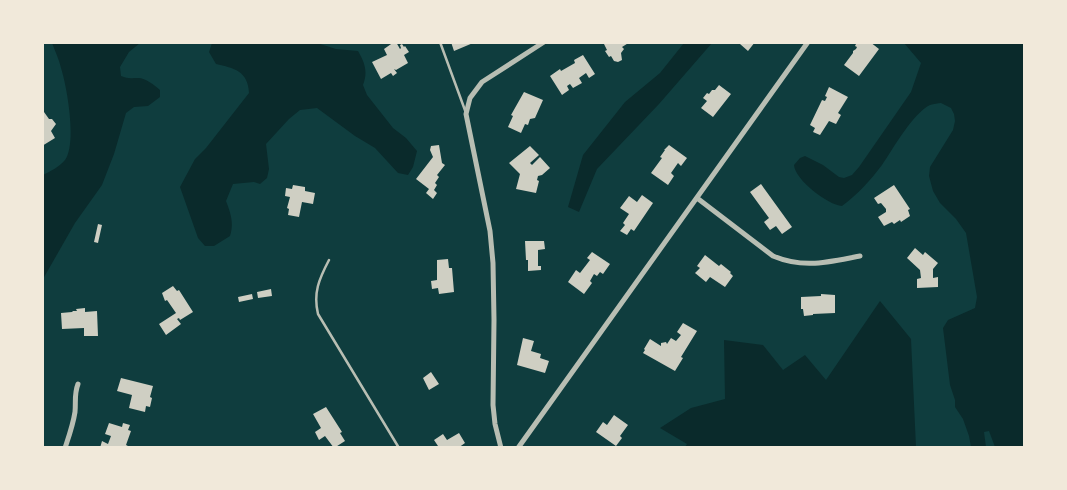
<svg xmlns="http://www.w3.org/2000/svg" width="1067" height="490" viewBox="0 0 1067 490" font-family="Montserrat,sans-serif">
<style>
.water{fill:#0a2a2b}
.building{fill:#cfcfc3}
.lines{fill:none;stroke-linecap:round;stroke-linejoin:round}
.service{stroke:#b8beb3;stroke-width:2.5}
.minor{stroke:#b8beb3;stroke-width:5}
</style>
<rect width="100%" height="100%" fill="#0f3d3e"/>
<path class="water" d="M52,43H140L129,52L120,67L121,76C128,79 131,78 138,78C146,78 154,85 160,90V97L148,106L134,107L126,113L114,154L102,185L75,223L43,279V175C51,171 59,167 65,160C77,143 67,87 61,68C59,59 55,51 52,43Z
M212,43H317L336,49L358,51C365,63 368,72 363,85L367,95L393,128L406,138L417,151L413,167L408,175L398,173L375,148L355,136L317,108L300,110L289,119L266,144L269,169L267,178L260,184L254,182L233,184L226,201C231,214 234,223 230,236L214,246H205L198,238L180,187L195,159L206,148L249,93C248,71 234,68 216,64L209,52Z
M684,43H712L659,104L597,169L579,212L568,207L583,155L625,102L660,73Z
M904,43H1024V447H995L989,431L984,432L986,447H971L969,436L963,419L955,407V400L950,385L943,328L948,320L975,308L977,297L966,233L956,219L940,203L933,191L929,176L930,167L953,130L955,121L954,114L951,108L941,103C938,103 934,104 930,105C913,113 893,149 882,165C870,181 858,194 842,206C828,205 795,180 794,165L800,158L805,156L823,165L839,177L844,178L852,175L859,167L911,92L921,63Z
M880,301L911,339L916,447H685L687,444L660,428L691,408L725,399L724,340L763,345L783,370L805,355L826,380Z"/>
<path class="building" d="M394,42H396L400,49L401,48L400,45L402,44L404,47L405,46L409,52L404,55L408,63L396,70L394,69L397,73L393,76L391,73L381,79L372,62L387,55L384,49Z
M451,42H473V43L454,51Z
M605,42H630L622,47L624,49L621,53L622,60L618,62L614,61L611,56L609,57L605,51L607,50L604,44Z
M741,42H755L748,51L740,44Z
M857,42H870L879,49L859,76L844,65L853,53V51L856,49L857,47L855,46Z
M583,55L595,74L589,78L586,73L579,78L582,83L573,88L570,84L567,86L569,90L562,95L550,76L560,69L561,71L575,63L574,60Z
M719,85L731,94L713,117L701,108L707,101L703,98L707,93L709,94L712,90H715Z
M829,87L848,97L838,113L841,115L836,124L829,121L820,135L813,132L815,128L810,125L822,100L825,101L827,97L825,96Z
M524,92L543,100L535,118L530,119L528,125L525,124L521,133L508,127L513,116L511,115Z
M44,112L49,119H52L56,124L51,131L55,138L42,146V113Z
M439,145L442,163L445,165L437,175L439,177L435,183L437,185L434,190L437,193L433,199L426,193L429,189L416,179L433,157L430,150L431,146Z
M669,145L687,158L681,166L678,163L671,173L674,176L668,185L651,173L662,158L660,157L665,150H664Z
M530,146L539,155L530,163L532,165L540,157L550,168L542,175L538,176L537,180L539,181L536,193L516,189L520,174L509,163Z
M761,184L792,227L782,234L776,226L770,230L764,222L769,218L750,192Z
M293,185L305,187V191L315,193L313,204L302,202L299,217L288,215L289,209L287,208L290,197L285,196L286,188L292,189Z
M894,185L910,209L908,210L910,216L901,222L900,220L894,224L892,222L884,226L878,217L886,212V209L881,203L878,204L874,198Z
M642,195L653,203L634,231L631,229L627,235L620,231L625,225L623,223L629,214L620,208L629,196L637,202Z
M98,224L102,225L98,243L94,242Z
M525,241H544L545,249L538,250V266H541V270L528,271V260H526Z
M915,248L923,255L925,252L938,263L933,269V278L938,277V287L917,288V279L921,278L920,270L907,258Z
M592,252L610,264L603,274L600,272L597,276L594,274L590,281L592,283L584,294L568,282L576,270L580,273L590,260L587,258Z
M705,255L719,266L721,264L731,272L730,273L733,276L725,287L710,277L706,282L695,273L700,268L697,266Z
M448,259L449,268H452L454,292L439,294L438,288L432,289L431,281L437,280V260Z
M173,286L177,291L179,290L193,312L180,320L179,318L177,319L181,324L166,335L159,324L176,313L167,300L165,301L162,293Z
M271,289L272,296L258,298L257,292Z
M252,294L253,299L239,302L238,297Z
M821,294L835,295V313L813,314V315L804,316L803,309H801V297L821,296Z
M85,308V312L97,311L98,336H84V328L62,329L61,313L72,312L73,311H77L76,309Z
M683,323L697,331L681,357L683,358L675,371L643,353L645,350L644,349L650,339L661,346V343L666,342L667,344L671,338L676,341L681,335L677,332Z
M523,338L534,341L531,351L541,354L540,358L549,361L545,373L517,365Z
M431,372L439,384L429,390L423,378Z
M121,378L153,386L150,397L152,398L150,407L146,406L145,412L129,408L132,395L117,391Z
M326,407L342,432L340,433L345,441L334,448L325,436L319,440L315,432L321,428L313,414Z
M614,415L628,425L620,436L622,438L616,446L596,432L603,422L607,425Z
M109,423L122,427L123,423L130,425L128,430L131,431L126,445L132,448H100L102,441L108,444L111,436L105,434Z
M459,433L465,443L458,448H435L438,446L434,440L443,434L447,440Z"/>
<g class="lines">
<path class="service" d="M440,42L466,113
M329,260C319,279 313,293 318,314L399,448"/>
<path class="minor" d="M697,198L773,256C804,269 828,262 860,256
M65,448C69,436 73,425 75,412C76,402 74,394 78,384
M501,448L495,424L493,405L494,320L493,263L490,231L466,114L470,98L482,82L544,42
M518,448L808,42"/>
</g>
<rect width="1067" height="490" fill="none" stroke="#f1e9da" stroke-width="88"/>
</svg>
